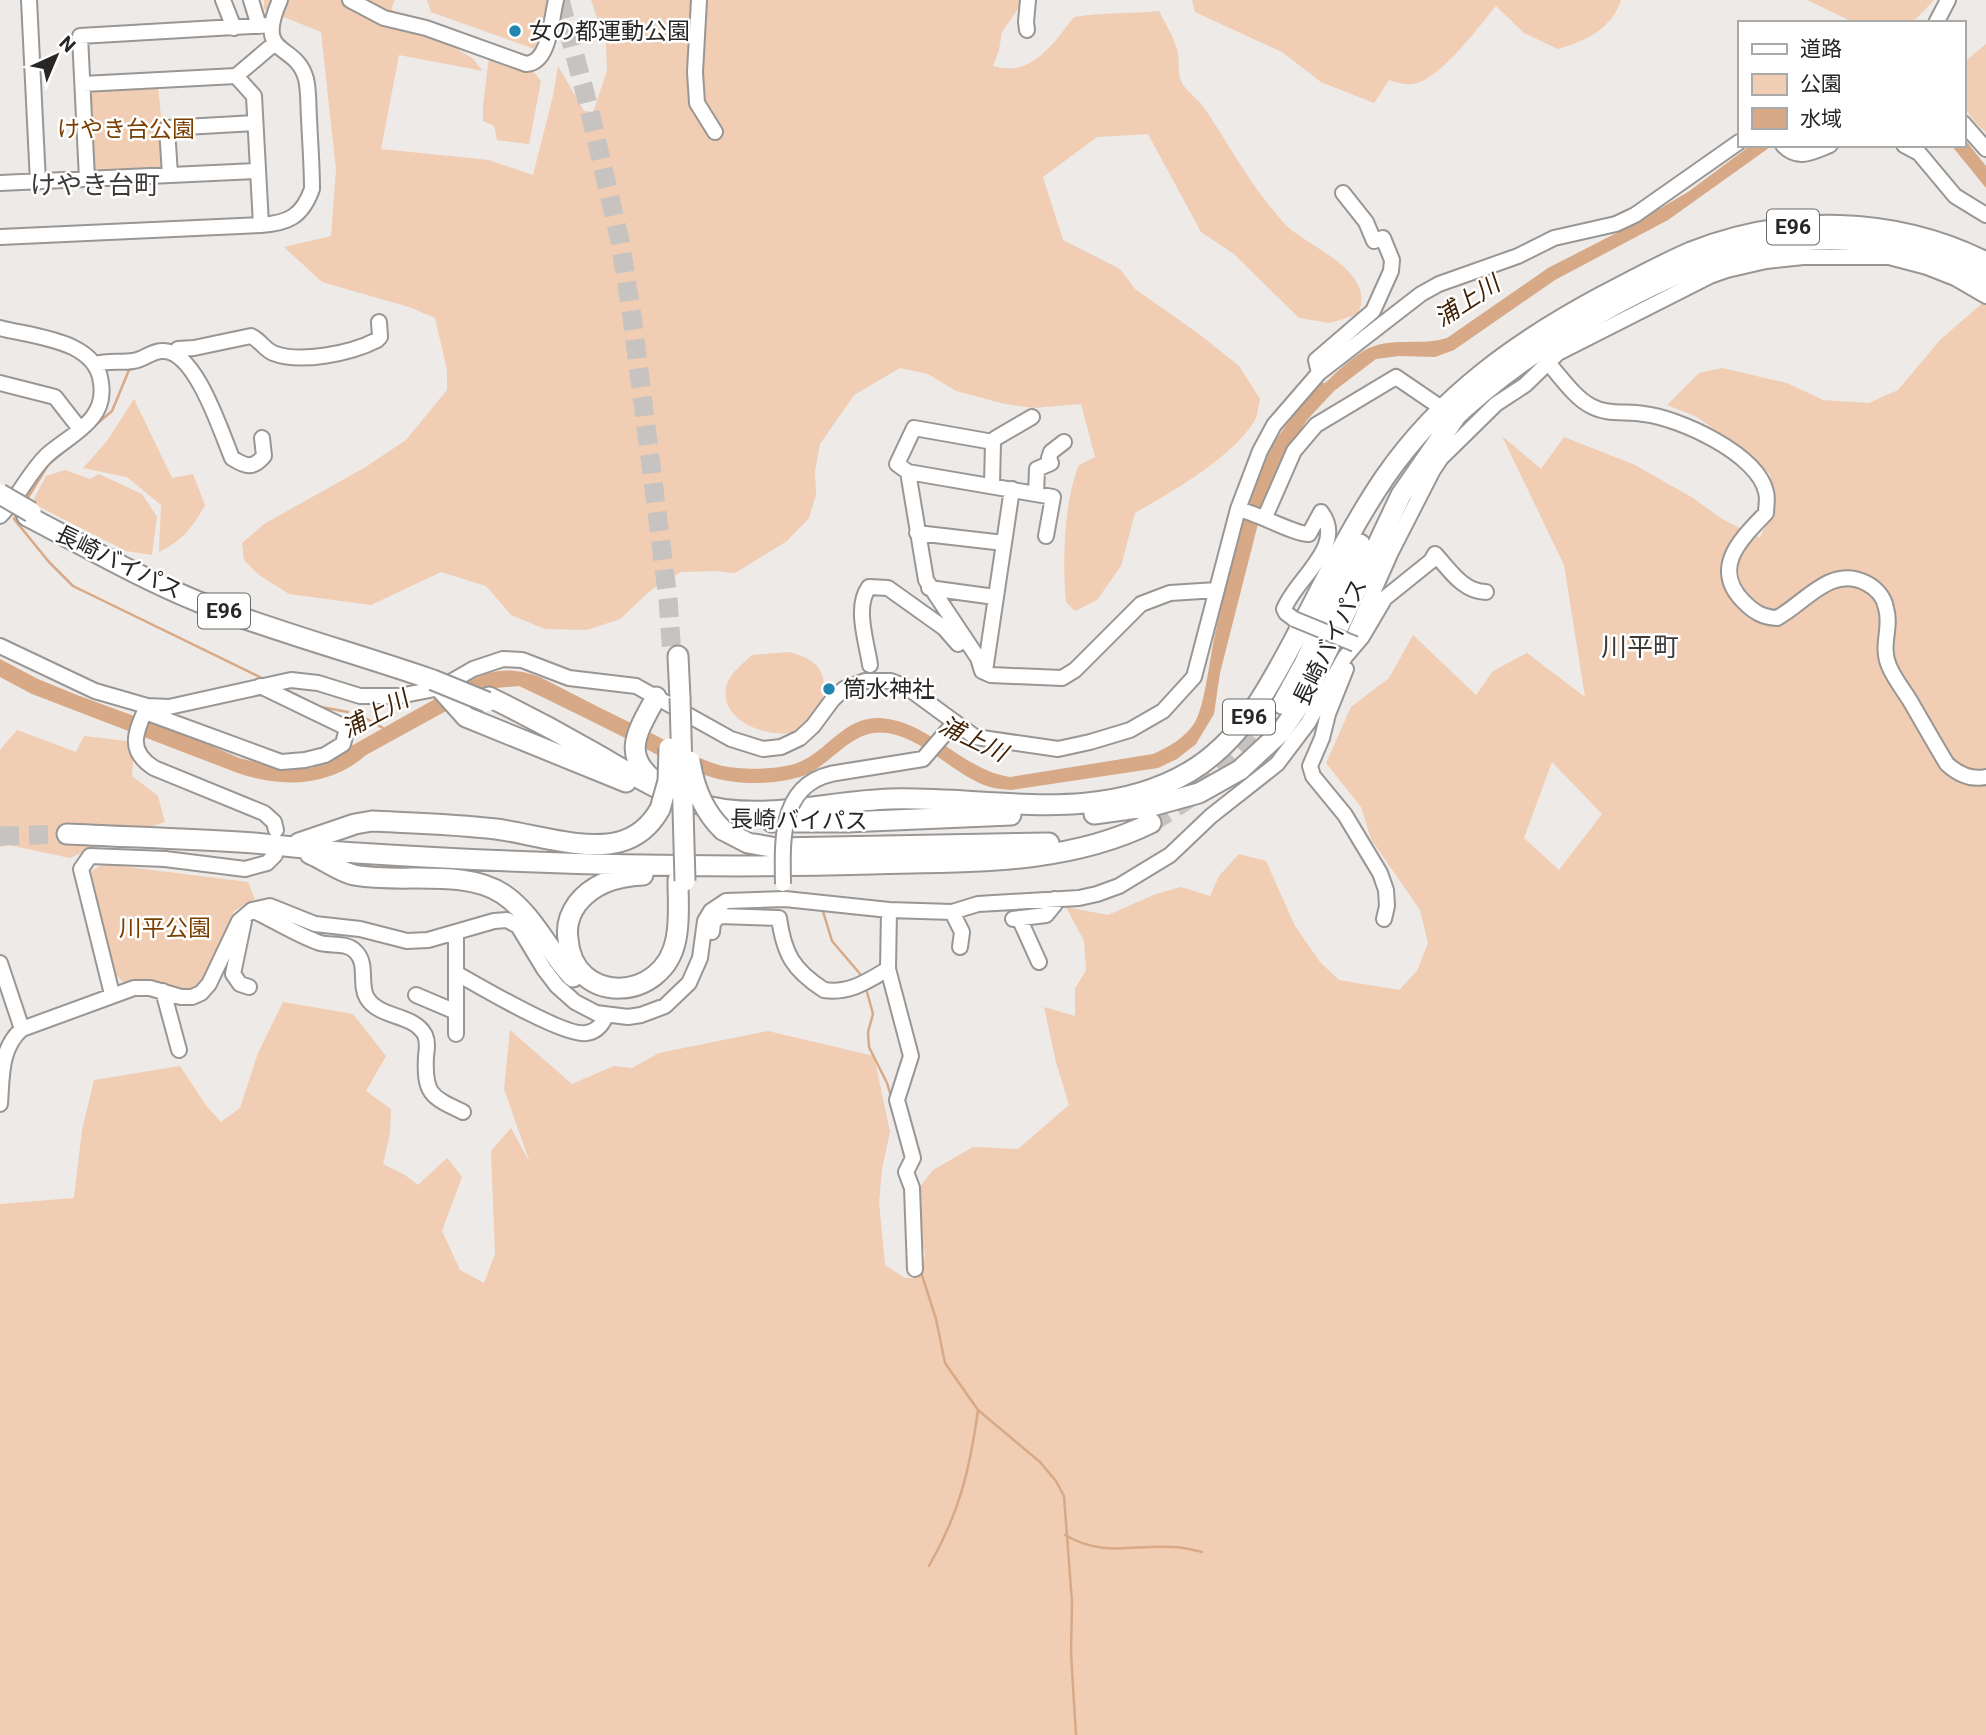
<svg xmlns="http://www.w3.org/2000/svg" width="1986" height="1735" viewBox="0 0 1986 1735" font-family="Roboto,'Noto Sans JP',sans-serif">
<style>
.green{fill:#f0cdb3;fill-rule:evenodd}
.water{fill:#d8a986}
.lines{fill:none;stroke-linecap:round;stroke-linejoin:round}
.stream{stroke:#d8a986;stroke-width:2.5}
.highway-tunnel{stroke:#c6c3c0;stroke-width:19;stroke-dasharray:19 10;stroke-linecap:butt}
.minor-casing{stroke:#999694;stroke-width:18}
.highway-casing{stroke:#999694;stroke-width:23}
.minor{stroke:#fff;stroke-width:14}
.highway{stroke:#fff;stroke-width:19}
.minor-bridge-casing{stroke:#999694;stroke-width:18;stroke-linecap:butt}
.highway-bridge-casing{stroke:#999694;stroke-width:23;stroke-linecap:butt}
.minor-bridge{stroke:#fff;stroke-width:14}
.highway-bridge{stroke:#fff;stroke-width:19}
.poi-dot{fill:#2386b1;stroke:#fff;stroke-width:2.5}
.labels{text-anchor:middle;stroke-width:5;stroke-linejoin:round;paint-order:stroke}
.shield{fill:#fff;stroke:#696867;stroke-width:2}
.shield-label{font-size:21px;font-weight:bold;fill:#292726}
.poi-label{font-size:23px;fill:#292726;stroke:#fff;text-anchor:start}
.park-label{font-size:23px;fill:#7a4002;stroke:#fff}
.street-label{font-size:23px;fill:#292726;stroke:#fff}
.water-label{font-size:24px;font-style:italic;fill:#412206;stroke:#fff}
.quarter-label{font-size:26px;fill:#3d3a38;stroke:#fff}
</style>
<rect width="100%" height="100%" fill="#edeae7"/>
<path class="green" d="M264,0H395L391,9L472,58L483,71L399,55L381,149L489,160L533,175L553,96L558,66L584,111L593,112L607,71L606,45L591,0H1022L1018,9L1002,32L999,50L993,66C1031,78 1053,44 1074,17C1104,12 1129,14 1159,11C1165,23 1173,36 1177,49C1180,59 1177,71 1181,81C1185,91 1199,99 1205,109C1231,148 1252,188 1284,223C1306,247 1378,270 1358,314L1330,323L1299,318L1234,254L1201,232L1148,134L1097,137L1043,177L1063,240L1120,269L1135,289L1199,334L1239,366L1260,399C1258,406 1258,414 1255,420C1232,458 1173,491 1135,513L1121,566L1097,600L1075,611L1066,602C1062,562 1064,501 1079,465L1095,457L1081,404L1034,408L1005,404L956,391L928,374L900,368L854,395L820,444L815,471L816,495L809,518L787,541L735,573L715,571L681,572L651,590L620,619L587,630L545,629L511,615L486,586L441,572L371,605L289,594L259,575L244,560L242,543L264,524L364,468L406,440L447,390V370L435,318L409,307L322,282L284,247L331,236L336,170L321,32L264,9Z
M427,0H553L540,51L431,12Z
M1192,0H1621C1612,29 1585,41 1558,49L1524,33L1496,6C1480,25 1437,84 1411,84C1404,85 1396,82 1389,80L1374,103L1321,82L1282,52L1195,12Z
M1807,0H1934L1917,18L1906,23H1855Z
M1986,44V132C1958,109 1963,96 1963,63Z
M489,57L532,70L541,81L529,144L497,140L494,126L483,121V105Z
M158,87L166,165L158,170L97,173L91,168L89,93L94,89Z
M1986,300V1735H0V1204L74,1198L82,1130L94,1080L180,1066L207,1107L221,1122L240,1108L258,1053L283,1002L353,1014L386,1056L366,1091L391,1109L390,1133L383,1164L405,1175L418,1185L447,1158L462,1177L442,1231L460,1270L484,1283L495,1254L491,1151L511,1128L530,1163L504,1089L510,1030L572,1084L614,1066L632,1068L659,1053L768,1031L874,1056L890,1132L882,1169L879,1202L885,1265L905,1278H915L923,1269L925,1253L918,1232L917,1190L933,1170L973,1147L1018,1149L1069,1105L1056,1062L1044,1007L1075,1016V989L1086,970L1084,941L1066,907L1108,915L1156,894L1181,887L1210,896L1219,876L1239,854L1266,861L1295,926L1320,962L1339,980L1399,990L1417,971L1428,943L1420,910L1371,839L1361,807L1326,763L1351,707L1389,678L1413,635L1476,695L1493,671L1527,653L1585,697L1564,565L1502,436L1541,469L1564,437L1635,465L1693,498L1722,519L1760,538L1773,508L1770,474L1737,446L1697,417L1667,405L1699,373L1722,368L1787,383L1823,400L1869,403L1898,390L1940,340ZM1552,762L1602,814L1559,870L1524,838Z
M134,399L172,478L193,474L205,505C193,527 182,541 159,552L161,505L127,477L83,468L107,441Z
M65,470L90,479L99,474L142,494L157,517L152,555L126,551L32,503L46,476Z
M789,652C808,657 824,665 824,686C824,700 817,722 804,729C777,743 715,723 727,684C730,673 744,663 752,655Z
M17,730L76,752L84,736L135,742L132,776L158,796L165,822L105,842L70,858L9,845L0,847V750Z
M104,864L248,882L255,899L234,911L201,984L181,991L147,981L125,984L114,973L91,871Z"/>
<path class="water" d="M1963,137L1986,166V188L1951,145H1963Z
M1751,145H1773L1668,220L1555,280L1454,350L1435,357L1399,356L1376,359L1334,391L1307,420L1278,466L1261,512L1220,673L1214,714L1196,744L1177,759L1158,768L1011,790C1005,789 997,789 990,787C954,776 927,740 888,733C850,727 832,767 800,777C773,785 738,785 711,777C684,770 658,755 633,742C595,723 558,704 519,686L495,688L448,710L366,755C329,788 279,788 235,772L32,694L0,677V659L38,679L77,695L194,738L239,758L283,769L312,768L442,695C452,694 457,688 466,683C491,668 514,667 540,677C578,697 617,716 655,735C676,746 699,760 723,766C743,770 778,770 797,763C827,752 844,716 880,718C930,721 962,770 1010,777L1153,754C1169,747 1185,738 1195,722C1205,705 1210,656 1215,634C1226,584 1238,534 1256,485C1262,471 1267,455 1275,441C1289,420 1305,401 1321,383H1325C1338,371 1353,356 1369,348C1393,337 1422,346 1447,338L1548,268L1632,225L1688,192Z"/>
<g class="lines">
<path class="stream" d="M93,427L112,411L129,370
M27,499L48,465L74,443
M18,513L14,519L49,562L73,586L262,678
M285,689L321,707L348,712
M358,714L383,728
M822,908L832,941L861,975
M867,992L873,1014L868,1032L869,1047L887,1083L891,1096
M920,1269L936,1319L945,1363L978,1410L1040,1462L1056,1481L1064,1496L1072,1602L1071,1653L1076,1735
M1065,1535C1105,1558 1133,1544 1174,1547C1183,1547 1193,1550 1202,1552
M929,1566C959,1514 970,1469 978,1410"/>
<path class="highway-tunnel" d="M560,0L589,108L620,241L632,317L668,599L672,656
M1151,823C1204,792 1247,755 1282,704
M0,836L67,834"/>
<defs>
<path id="minor" d="M29,0L38,182
M223,0L234,28
M251,0L259,26
M350,0L384,18L426,28L526,64C550,63 551,19 556,0
M699,0L695,72L697,103L715,132
M1936,23L1948,0
M1027,30L1026,22L1028,0
M236,76L275,43
M83,84L236,76L254,96L261,225
M1963,123L1986,149
M1783,145C1798,161 1812,152 1830,145
M1904,145L1919,153L1955,196L1986,215
M170,175L167,128L255,123
M87,179L80,36L270,25
M0,183L257,171
M0,237L261,225C288,223 302,217 312,189C312,165 310,142 309,118C308,105 309,91 306,79C296,41 254,59 280,0
M0,328C34,337 97,340 101,383C103,396 100,408 92,418C79,434 60,443 46,456C28,474 18,498 0,516
M175,354L178,349L194,348L251,336C260,340 264,349 273,353C300,364 352,353 377,340L380,337L379,322
M95,364C109,360 120,363 133,361C144,360 152,350 164,351C196,352 221,432 232,458C246,467 253,469 264,456L262,438
M1549,364C1561,377 1575,398 1591,406C1607,415 1625,411 1644,414C1679,418 1758,454 1766,492C1768,498 1766,507 1766,513C1741,539 1710,568 1744,602C1754,612 1762,617 1777,618C1806,602 1831,565 1866,583C1876,588 1884,597 1886,608C1892,628 1880,645 1889,666C1894,678 1902,688 1909,699C1922,721 1934,743 1947,764C1958,774 1971,780 1986,777
M1319,373L1316,360L1373,311L1391,271L1392,260L1383,238L1374,241L1366,222L1343,193
M0,383L55,397L80,429
M993,442L996,438L1032,417
M908,472L926,580L978,658L982,671L991,675L1062,678L1075,670L1141,604L1170,593L1217,590
M992,485L993,442L914,428L897,464L908,472L1053,497L1046,536
M1036,494L1037,469L1051,463L1049,458L1051,452L1064,442
M1238,509C1257,513 1296,535 1309,534L1321,512C1347,546 1296,578 1284,609L1286,613L1294,619
M1265,517L1294,451L1316,425L1396,377L1437,405
M917,533L1004,543
M929,588L995,597
M1355,633L1391,552L1433,470L1441,458L1496,404L1525,385L1558,353L1710,276L1727,270L1766,261L1803,257H1889L1927,267L1955,278L1986,296
M0,646L95,691L147,706L169,707L291,680L318,683L360,696H399L440,688L473,669L503,659L522,660L569,678L636,686L731,739L763,749L781,747L800,738L813,726L833,699L844,689L865,681H891L908,688L975,737L1058,749L1090,742L1130,730L1163,711L1194,677L1238,509L1260,451L1274,425L1319,373L1421,294L1439,284L1518,256L1554,238L1616,224L1635,215L1739,142
M870,665C867,643 854,607 869,587L888,588L944,628L958,644
M1346,669L1328,714L1322,738L1310,766L1313,776L1345,815L1380,873L1386,890L1387,906L1384,919
M985,671L1012,489
M147,706C136,732 126,750 154,768L264,813L274,822L276,830
M145,712L281,762L305,760L325,755L343,744L347,728L260,686
M842,772L923,759L955,722
M252,910C274,920 297,935 320,943C332,946 347,942 356,952C368,964 359,985 367,998C380,1019 413,1013 425,1035C428,1042 427,1049 426,1056C424,1094 431,1097 463,1112
M889,910L888,969L911,1056L897,1100L913,1158L906,1172L912,1188L915,1269
M952,912L962,932L960,947
M1019,918L1039,962
M1013,919L1046,915L1055,904L1054,899
M244,921L233,974L240,984L249,987
M456,932V973C479,986 565,1037 586,1033C596,1032 602,1025 606,1016
M712,932L713,923L719,916L779,918C784,954 793,970 824,990C849,994 868,981 888,969
M0,963L22,1029
M456,973V1034
M163,991L179,1050
M112,994L81,869L90,856L165,859L245,869L267,863L275,855
M416,995L456,1012
M0,1104C2,1077 0,1048 22,1029L134,988H150L181,997H192L201,993L209,984L239,921L252,910L270,906L315,924L360,929L407,941L428,940L494,921L507,920L518,926L544,969L557,986L575,1002L596,1013L628,1017L641,1015L665,1006L689,983L700,958L705,921L711,911L726,901L785,899L889,910L952,912L978,904L1079,898L1097,894L1119,886L1170,855L1211,816L1277,764L1308,723L1345,657L1362,637L1385,598L1431,561L1435,554C1449,569 1463,592 1486,592"/>
<path id="highway" d="M1447,424C1498,375 1541,347 1602,312C1730,240 1848,209 1986,279
M27,516C83,545 140,578 199,602C276,632 355,653 433,680
M678,656L680,698
M440,688L466,717L626,782
M489,697C524,714 558,732 591,751C625,770 658,792 695,803C760,823 825,801 890,799C990,796 1097,826 1189,772C1245,739 1272,681 1302,625C1328,575 1353,524 1385,477C1441,396 1517,342 1603,296C1632,281 1661,265 1691,252C1786,214 1894,216 1986,262
M1282,704L1304,664L1360,544
M655,781C619,754 640,728 656,697
M1094,814L1152,806L1199,793L1240,770L1281,732L1307,694L1401,495L1456,416
M772,822H847L1011,815
M723,830L748,843L777,848L1049,843
M67,834C129,837 192,839 254,843C288,846 322,851 357,853C528,864 701,869 872,864C967,861 1064,866 1151,823
M299,843L355,824L372,821C413,823 455,824 496,829C533,834 583,851 619,842C638,837 651,825 660,809
M310,854C325,860 338,871 354,875C400,884 464,868 503,894C534,915 548,951 573,977
M643,875C618,876 593,883 577,904C569,915 566,926 568,939C573,1006 664,1003 676,939C680,920 678,899 678,880"/>
</defs>
<use href="#minor" class="minor-casing"/>
<use href="#highway" class="highway-casing"/>
<use href="#minor" class="minor"/>
<use href="#highway" class="highway"/>
<defs>
<path id="minor-bridge" d="M1294,619L1355,644
M783,884C782,835 780,779 842,772"/>
<path id="highway-bridge" d="M0,494L31,512
M433,680L487,702
M680,698L685,881
M690,761C694,787 704,812 723,830
M660,809L668,781L669,748"/>
</defs>
<use href="#minor-bridge" class="minor-bridge-casing"/>
<use href="#highway-bridge" class="highway-bridge-casing"/>
<use href="#minor-bridge" class="minor-bridge"/>
<use href="#highway-bridge" class="highway-bridge"/>
</g>
<g class="poi-dot">
<circle cx="515" cy="31" r="7"/>
<circle cx="829" cy="689" r="7"/>
</g>
<g class="labels">
<g class="shield">
<rect x="1767" y="209.5" width="52" height="35" rx="5"/>
<rect x="198" y="593.5" width="52" height="35" rx="5"/>
<rect x="1223" y="699.5" width="52" height="35" rx="5"/>
</g>
<g class="shield-label">
<text x="1793" y="234">E96</text>
<text x="224" y="618">E96</text>
<text x="1249" y="724">E96</text>
</g>
<g class="poi-label">
<text x="529" y="39">女の都運動公園</text>
<text x="843" y="697">筒水神社</text>
</g>
<g class="park-label">
<text x="126" y="137">けやき台公園</text>
<text x="165" y="936">川平公園</text>
</g>
<g class="street-label">
<text transform="translate(119 562) rotate(26)" y="8">長崎バイパス</text>
<text transform="translate(1330 642) rotate(-64)" y="8">長崎バイパス</text>
<text transform="translate(799 820) rotate(1)" y="8">長崎バイパス</text>
</g>
<g class="water-label">
<text transform="translate(1467 301) rotate(-33)" y="8">浦上川</text>
<text transform="translate(375 714) rotate(-28)" y="8">浦上川</text>
<text transform="translate(973 739) rotate(26)" y="8">浦上川</text>
</g>
<g class="quarter-label">
<text x="95" y="194">けやき台町</text>
<text x="1640" y="656">川平町</text>
</g>
</g>
<rect x="1738" y="21" width="228" height="126" fill="#ffffff" stroke="#a9a9a8" stroke-width="2"/>
<rect x="1752" y="44" width="35" height="10" fill="#ffffff" stroke="#a9a9a8" stroke-width="2"/>
<text x="1800" y="56" font-size="21" fill="#292726">道路</text>
<rect x="1752" y="74" width="35" height="21" fill="#f0cdb3" stroke="#a9a9a8" stroke-width="2"/>
<text x="1800" y="91" font-size="21" fill="#292726">公園</text>
<rect x="1752" y="108" width="35" height="21" fill="#d8a986" stroke="#a9a9a8" stroke-width="2"/>
<text x="1800" y="126" font-size="21" fill="#292726">水域</text>
<g transform="translate(56 56) rotate(44)" stroke="#ffffff" stroke-width="5" paint-order="stroke">
<path d="M0-5L12 26L0 18L-12 26Z" fill="#292726"/>
<text y="-10" font-size="19" font-weight="bold" text-anchor="middle" fill="#292726">N</text>
</g>
</svg>
